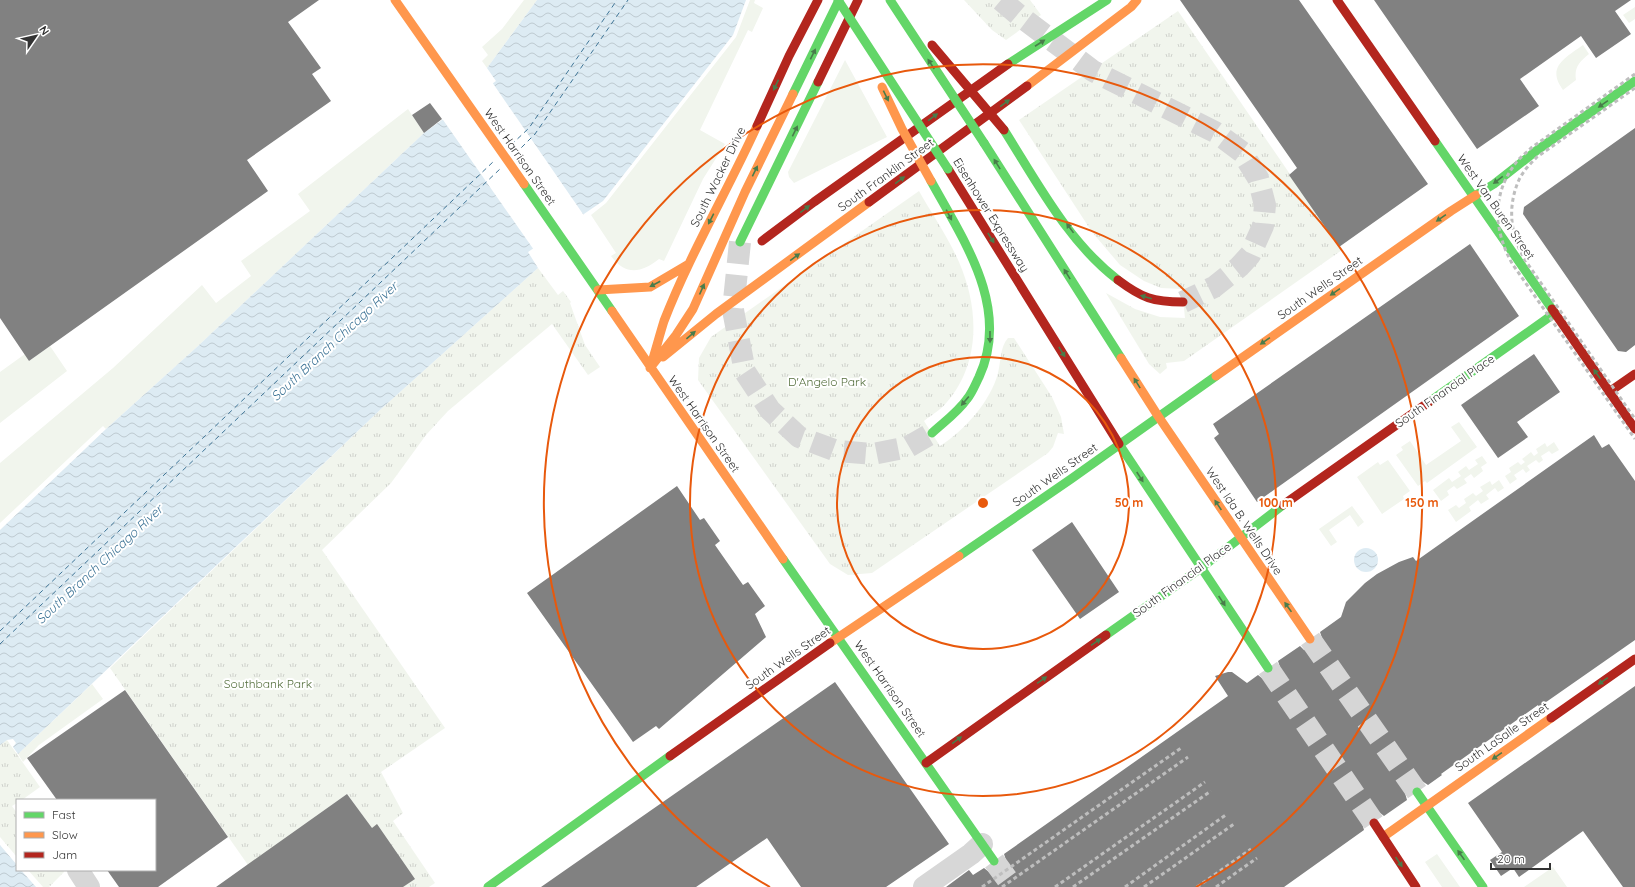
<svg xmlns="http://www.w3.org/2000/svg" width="1635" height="887" viewBox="0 0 1635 887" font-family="Quicksand,sans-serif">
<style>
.green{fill:#f1f5ed}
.park{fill:url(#park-tufts)}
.water{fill:url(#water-waves)}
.pier{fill:#fff}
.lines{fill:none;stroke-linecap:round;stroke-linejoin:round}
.ferry{stroke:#3f7597;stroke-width:1;stroke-dasharray:5 4;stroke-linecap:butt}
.building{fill:#818181}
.secondary-tunnel{stroke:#d6d6d6;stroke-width:22;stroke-dasharray:22 11;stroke-linecap:butt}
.highway-tunnel{stroke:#d6d6d6;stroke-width:22;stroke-dasharray:22 11;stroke-linecap:butt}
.street{stroke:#d7d7d7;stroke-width:22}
.fast{stroke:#63d668;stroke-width:9}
.slow{stroke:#ff974d;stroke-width:9}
.jam{stroke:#b3261e;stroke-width:9}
.rail{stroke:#bebebe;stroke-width:3;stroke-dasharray:4 3;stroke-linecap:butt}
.fast-bridge{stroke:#63d668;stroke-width:9}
.slow-bridge{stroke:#ff974d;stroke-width:9}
.jam-bridge{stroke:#b3261e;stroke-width:9}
.oneway{fill:#497c4b}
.ring{fill:none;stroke:#e8590c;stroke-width:2}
.labels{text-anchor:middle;stroke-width:4;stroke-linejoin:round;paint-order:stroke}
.street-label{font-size:12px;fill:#333;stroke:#fff}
.park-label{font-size:12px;fill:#56703f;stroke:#fff}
.water-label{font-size:13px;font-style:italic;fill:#3f7597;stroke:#fff}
.centre{fill:#e8590c;stroke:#fff;stroke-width:2}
.ring-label{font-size:12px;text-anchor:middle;font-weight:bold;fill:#e8590c;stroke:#fff;stroke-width:4;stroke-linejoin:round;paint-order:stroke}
</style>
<defs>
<pattern id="park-tufts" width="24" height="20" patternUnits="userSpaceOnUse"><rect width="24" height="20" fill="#f1f5ed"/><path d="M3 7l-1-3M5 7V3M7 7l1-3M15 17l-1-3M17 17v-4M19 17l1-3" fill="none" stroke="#cfd2cc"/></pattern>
<pattern id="water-waves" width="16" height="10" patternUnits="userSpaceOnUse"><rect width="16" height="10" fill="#ddebf3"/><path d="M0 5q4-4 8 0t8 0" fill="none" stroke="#becad1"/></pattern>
</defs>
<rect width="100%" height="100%" fill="#fff"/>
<path class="green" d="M524,0H537L487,68L482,61L488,55L482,47L502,29Z
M750,0H755L754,3L763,8L752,32L748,30L700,130L725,144L703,179L664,261L659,259C641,273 626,276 611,256L616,253L591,215L606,203L736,37Z
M1635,7V19L1629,23L1623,15Z
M1583,45L1589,54C1579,62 1574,68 1576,80L1563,90C1546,67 1565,58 1583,45Z
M845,60L887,137L794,183L789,177L788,172Z
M408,109L424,133L198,346L106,429L103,426L0,523V463L113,368L202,285L216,303L251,276L241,261L310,211L298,194Z
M50,346L67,371L0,423V372L25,354L29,361Z
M1459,422L1477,447L1427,483L1425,481L1418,486L1396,455L1403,450L1401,447L1410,441L1426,465L1461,441L1451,427Z
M1554,442L1559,450L1552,454L1549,451L1541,456L1543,460L1539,463L1536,460L1527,466L1530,470L1526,473L1523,469L1514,475L1517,479L1510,484L1505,476L1511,472L1509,468L1518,462L1521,465L1525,462L1522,459L1531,452L1534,456L1538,453L1536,449L1545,443L1547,447Z
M1482,456L1487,463L1481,467L1483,471L1474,478L1471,474L1464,479L1467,483L1457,489L1454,486L1447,491L1449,495L1441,501L1433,490L1449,478L1452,482L1461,476L1458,472L1466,466L1469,470L1478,464L1475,460Z
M1388,460L1410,491L1403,496L1404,499L1382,514L1357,477L1378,462L1380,465Z
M1499,480L1504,488L1498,492L1495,488L1486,495L1489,499L1481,504L1478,500L1469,507L1471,511L1456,522L1448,510L1456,505L1459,508L1466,503L1464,499L1473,493L1476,496L1483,491L1480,487L1490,481L1492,485Z
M1352,506L1364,522L1358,527L1350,515L1329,530L1337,542L1331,546L1319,529Z
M92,684L103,699L39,745L23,762L18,754Z
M1437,854L1460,887H1442L1425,862Z
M1553,867L1567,887H1524Z"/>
<path class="park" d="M964,0H1030L1041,15L1006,40L992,30Z
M1178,11L1342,250L1184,361L1166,363L1167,368L1160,374L1149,364L1106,293L1135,309L1160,317L1185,318L1182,289L1161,288L1144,281L1120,265L1092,232L1019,120Z
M919,191C932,214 948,237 959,262C979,308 981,362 947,402C941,410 931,415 924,421L940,446C964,431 991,401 998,373C1001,361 1000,347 1008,338H1014L1052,397L1061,417L1064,434L1058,433L1053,447L1048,453L872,573L848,575L830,564L698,380L699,358L711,337Z
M538,268L558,295L563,291L571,302L570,303L585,345L600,367L588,375L552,324L448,411L426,435L391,483L322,550L445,728L381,772L403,813L393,821L435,883L429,887H401L368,823L347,794L248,865L110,668L380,410Z
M7,740L40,787L22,800H17V803L12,806L17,813V857L0,837V745Z
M28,870H63L64,872L49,887H43Z"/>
<path class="water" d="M537,0H746L733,35L603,201L528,252L538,268L380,410L18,754L13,747L16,743L13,739L7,740L0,745V530L106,429L198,346L424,133L496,81L487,68Z
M1354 560a12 12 0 1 1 24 0a12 12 0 1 1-24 0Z
M0,845L17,865V870H21L36,887H0Z"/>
<path class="pier" d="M492,82L585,217L534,250L441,117Z"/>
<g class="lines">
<path class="ferry" d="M511,145L529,128L617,0
M515,154L535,134L628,0
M0,631L494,161
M0,644L500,169"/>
</g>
<path class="building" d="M0,0H319L288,22L321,68L312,74L331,101L247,160L268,191L29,361L0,318Z
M1180,0H1299L1428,184L1339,247L1289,175L1297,168Z
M1374,0H1631L1615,11L1631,34L1596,58L1581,36L1520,79L1539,106L1477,149Z
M430,103L442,119L424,133L412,115Z
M1635,128V345L1626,352L1618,351L1523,214L1524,207Z
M1470,244L1519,316L1257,502L1218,444L1214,438L1219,434L1213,424Z
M1534,354L1560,392L1517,422L1528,437L1498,458L1461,405Z
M1594,435L1602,448L1609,444L1635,481V640L1539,707L1538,705L1441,774L1442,775L1428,785L1422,781L1416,780L1410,782L1406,787L1405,793L1407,800L1384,816L1379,812L1374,811L1367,813L1363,817L1362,823L1364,830L1284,887H946L969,870L973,875L984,868L989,872L995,873L1001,871L1005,866L1006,860L1004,854L1228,696L1215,676L1228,672H1232L1247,683L1258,675L1263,679L1269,680L1275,679L1279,673L1280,667L1278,661L1300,646L1304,650L1311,651L1317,649L1321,645L1322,638L1320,632L1341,617L1346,602L1365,583L1377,574L1399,562L1413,557L1416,561Z
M677,486L700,520L704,518L720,541L715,545L743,585L748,582L765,606L755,614L766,637L659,729L656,726L633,742L527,593Z
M1072,522L1119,592L1080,619L1032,550Z
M835,682L949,844L886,887H801L767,838L696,887H541Z
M1635,686V887H1623L1583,831L1519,877L1513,868L1501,876L1490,860L1502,852L1468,803Z
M125,690L228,837L158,887H119L107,870H155V800H57L27,758Z
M347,794L372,828L377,824L415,879L403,887H216Z"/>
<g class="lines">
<path class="secondary-tunnel" d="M1310,639L1417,792
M1268,668L1374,823
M994,861L1013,887"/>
<path class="highway-tunnel" d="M1001,0L1021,17L1093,71L1215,132L1242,152L1258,178L1265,205L1263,226L1250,255L1239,267L1214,287L1183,302
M740,242L733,310L745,372L770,410L799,437L837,451L873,454L908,447L932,433"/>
<path class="street" d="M78,870L89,887
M924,887L971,854L982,844"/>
<path class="fast" d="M1008,64L1107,0
M793,94L839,0
M1004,130C1037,182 1068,242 1118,280
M1435,141L1552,309
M984,143L1121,358
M931,181C964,241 1011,308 979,377C975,385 972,393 967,399C958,412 944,422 932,433
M524,184L612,311
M1476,195L1494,184L1536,151L1635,81
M740,242L818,82
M1429,402L1555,313
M1119,444L1268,668
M959,556L1071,479L1216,376
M783,559L994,861
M1106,635L1201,568L1283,505
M1417,792L1483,887
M488,887L670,756"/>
<path class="slow" d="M395,0L524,184
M1027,86L1131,7L1137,0
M598,290L650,287L689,264
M612,311L783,559
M663,357L716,314L869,202
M1121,358L1158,416
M650,368C655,353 659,337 664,321C690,254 727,192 757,126
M650,368L676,335L693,309L745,192L793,94
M1216,376L1451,211L1476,195
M1158,416L1310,639
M830,643L959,556
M1383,837L1551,718"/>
<path class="jam" d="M1337,0L1435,141
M818,82L858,0
M757,126L789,56L818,0
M948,169L1119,444
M869,202L1027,86
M762,241L814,202L1008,64
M1118,280C1142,298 1153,302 1183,302
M1552,309L1635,429
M1609,392L1635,374
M1283,505L1429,402
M1551,718L1635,659
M670,756L830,643
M926,763L1106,635
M1374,823L1416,887"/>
<path class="rail" d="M1635,74L1531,148C1526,153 1519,158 1515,164C1491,196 1494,232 1513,265L1635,439
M1635,88L1537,157C1530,164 1522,172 1518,182C1507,209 1511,236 1525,260L1635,419
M982,887L1181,748
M1002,887L1188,757
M1055,887L1205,782
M1073,887L1211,791
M1125,887L1227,814
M1144,887L1234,824
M1197,887L1251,849
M1216,887L1257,858"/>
<path class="fast-bridge" d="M838,0L948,169
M890,0L984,143"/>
<path class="slow-bridge" d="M882,87L902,129L931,181"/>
<path class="jam-bridge" d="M932,45L1004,130"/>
</g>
<defs><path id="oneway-solid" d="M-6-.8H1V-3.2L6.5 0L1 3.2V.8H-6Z"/></defs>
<g class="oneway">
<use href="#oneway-solid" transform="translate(1040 43) rotate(-33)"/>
<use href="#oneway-solid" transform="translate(813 54) rotate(-64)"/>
<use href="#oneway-solid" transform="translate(931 64) rotate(-123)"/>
<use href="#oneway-solid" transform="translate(776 85) rotate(115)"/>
<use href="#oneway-solid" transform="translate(886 96) rotate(64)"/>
<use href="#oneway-solid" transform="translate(1005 103) rotate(-36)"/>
<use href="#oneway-solid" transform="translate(1603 104) rotate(145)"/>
<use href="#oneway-solid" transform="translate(933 117) rotate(-36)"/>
<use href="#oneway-solid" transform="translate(795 131) rotate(-64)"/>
<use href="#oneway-solid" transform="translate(997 164) rotate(-122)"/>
<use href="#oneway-solid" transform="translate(755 171) rotate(-64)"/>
<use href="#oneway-solid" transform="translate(900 180) rotate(-36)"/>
<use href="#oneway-solid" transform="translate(1498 180) rotate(143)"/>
<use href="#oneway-solid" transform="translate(805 209) rotate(-37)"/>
<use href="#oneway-solid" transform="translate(949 215) rotate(62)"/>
<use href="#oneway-solid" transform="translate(1441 218) rotate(145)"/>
<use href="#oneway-solid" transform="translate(711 219) rotate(117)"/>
<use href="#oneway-solid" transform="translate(1070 228) rotate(-126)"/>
<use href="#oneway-solid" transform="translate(991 238) rotate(58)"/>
<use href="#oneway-solid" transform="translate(795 257) rotate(-36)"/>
<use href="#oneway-solid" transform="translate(1067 274) rotate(-122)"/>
<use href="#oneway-solid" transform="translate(655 284) rotate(152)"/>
<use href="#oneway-solid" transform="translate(702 289) rotate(-66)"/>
<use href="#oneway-solid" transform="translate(1335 292) rotate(146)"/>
<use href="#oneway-solid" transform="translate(1146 297) rotate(-164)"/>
<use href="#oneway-solid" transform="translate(691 335) rotate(-40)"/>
<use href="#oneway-solid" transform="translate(990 337) rotate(90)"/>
<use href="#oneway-solid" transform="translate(1265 341) rotate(145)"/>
<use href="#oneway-solid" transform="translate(1062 352) rotate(58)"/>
<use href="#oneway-solid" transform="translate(1597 374) rotate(-125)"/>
<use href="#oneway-solid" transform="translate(1137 383) rotate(-122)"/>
<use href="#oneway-solid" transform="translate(965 401) rotate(130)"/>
<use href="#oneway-solid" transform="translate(1140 477) rotate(57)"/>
<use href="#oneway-solid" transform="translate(1218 505) rotate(-124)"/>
<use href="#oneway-solid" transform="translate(1222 601) rotate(56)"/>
<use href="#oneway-solid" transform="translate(1288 607) rotate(-125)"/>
<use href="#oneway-solid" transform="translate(1096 642) rotate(-35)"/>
<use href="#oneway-solid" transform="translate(1042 680) rotate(-35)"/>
<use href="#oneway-solid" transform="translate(1603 681) rotate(145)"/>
<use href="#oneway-solid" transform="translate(957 740) rotate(-36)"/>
<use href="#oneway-solid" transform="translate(1497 756) rotate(145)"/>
<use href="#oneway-solid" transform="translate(1461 855) rotate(-125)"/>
<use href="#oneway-solid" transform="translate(1399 862) rotate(56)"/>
</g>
<g class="ring">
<circle cx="983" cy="503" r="146"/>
<circle cx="983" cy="503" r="293"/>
<path d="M770 887A439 439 0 1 1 1196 887"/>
</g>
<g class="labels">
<g class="street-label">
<text transform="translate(520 157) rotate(55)" y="4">West Harrison Street</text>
<text transform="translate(886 175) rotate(-36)" y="4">South Franklin Street</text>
<text transform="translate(718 177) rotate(-64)" y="4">South Wacker Drive</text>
<text transform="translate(1496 207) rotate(55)" y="4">West Van Buren Street</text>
<text transform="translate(991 215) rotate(58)" y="4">Eisenhower Expressway</text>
<text transform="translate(1320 288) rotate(-35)" y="4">South Wells Street</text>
<text transform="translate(1445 391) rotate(-35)" y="4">South Financial Place</text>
<text transform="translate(704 424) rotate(55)" y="4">West Harrison Street</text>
<text transform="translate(1055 475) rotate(-35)" y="4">South Wells Street</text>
<text transform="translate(1244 521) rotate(56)" y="4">West Ida B. Wells Drive</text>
<text transform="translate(1182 580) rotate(-36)" y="4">South Financial Place</text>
<text transform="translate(788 658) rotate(-35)" y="4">South Wells Street</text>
<text transform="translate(890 689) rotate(55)" y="4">West Harrison Street</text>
<text transform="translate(1502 737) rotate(-35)" y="4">South LaSalle Street</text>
</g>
<g class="park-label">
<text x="827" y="386">D'Angelo Park</text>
<text x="268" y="688">Southbank Park</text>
</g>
<g class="water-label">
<text transform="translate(334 341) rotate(-43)" y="5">South Branch Chicago River</text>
<text transform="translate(99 564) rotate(-43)" y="5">South Branch Chicago River</text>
</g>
</g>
<circle cx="983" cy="503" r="6" class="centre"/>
<g class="ring-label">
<text x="1129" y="507">50 m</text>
<text x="1276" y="507">100 m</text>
<text x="1422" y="507">150 m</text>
</g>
<rect x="16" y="799" width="140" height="72" fill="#ffffff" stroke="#adadad"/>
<rect x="24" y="812" width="20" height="6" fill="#63d668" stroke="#adadad"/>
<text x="52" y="819" font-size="12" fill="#333333">Fast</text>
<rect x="24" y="832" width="20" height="6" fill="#ff974d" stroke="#adadad"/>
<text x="52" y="839" font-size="12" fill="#333333">Slow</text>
<rect x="24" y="852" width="20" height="6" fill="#b3261e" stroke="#adadad"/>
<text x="52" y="859" font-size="12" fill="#333333">Jam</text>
<g transform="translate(36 36) rotate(56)" stroke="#ffffff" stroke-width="3" paint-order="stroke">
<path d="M0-3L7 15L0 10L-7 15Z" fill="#333333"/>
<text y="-6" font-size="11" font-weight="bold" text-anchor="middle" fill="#333333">N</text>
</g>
<path d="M1491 863v6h59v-6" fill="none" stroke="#333333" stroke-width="2"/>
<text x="1497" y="863" font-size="12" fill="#333333" stroke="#ffffff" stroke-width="3" paint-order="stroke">20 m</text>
</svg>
